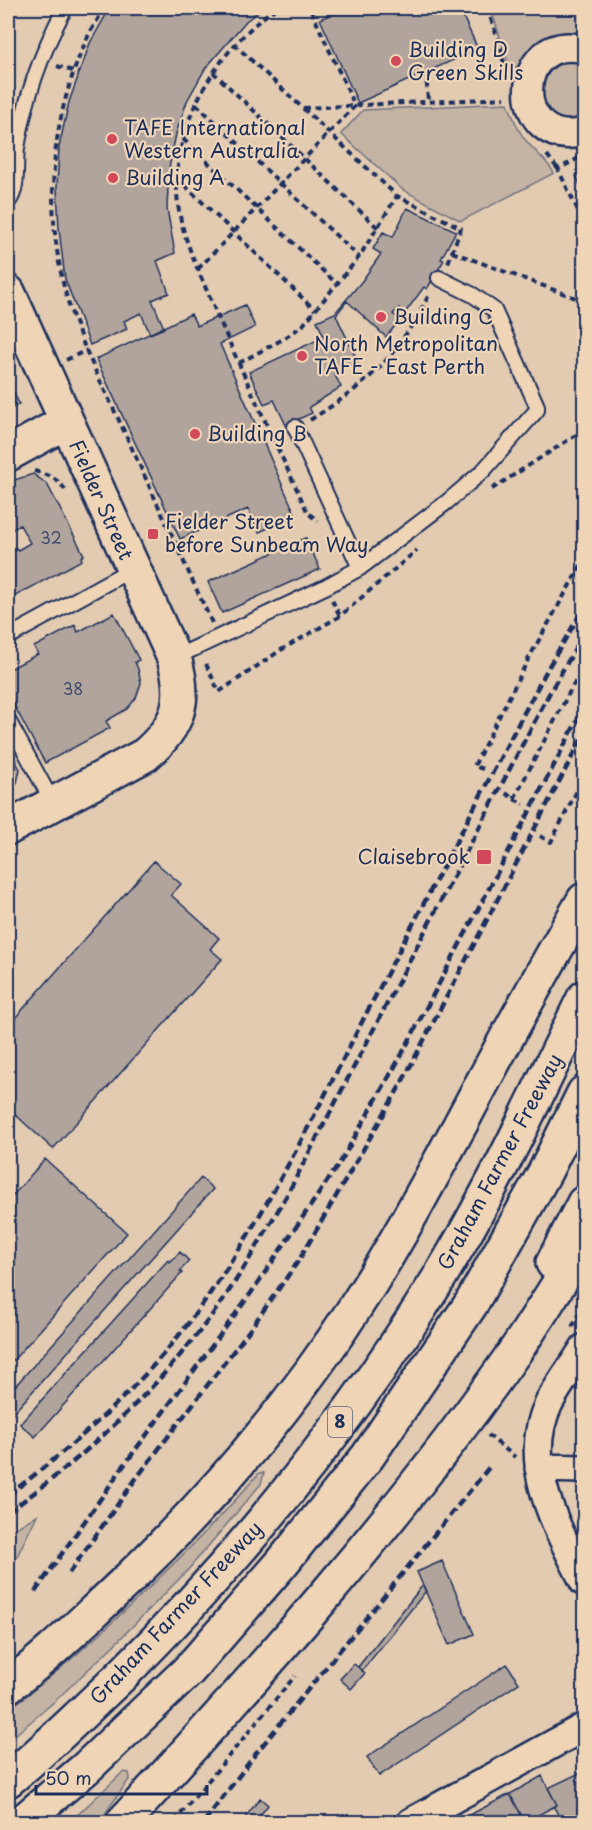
<svg xmlns="http://www.w3.org/2000/svg" width="592" height="1830" viewBox="0 0 592 1830" font-family="'Playpen Sans',sans-serif">
<style>
.green{fill:#c5b4a4;stroke:#707281;stroke-width:1.5}
.building{fill:#b1a49c;stroke:#1b2f5e;stroke-width:1.5}
.lines{fill:none;stroke-linecap:round;stroke-linejoin:round}
.lane-casing{stroke:#1b2f5e;stroke-width:18}
.street-casing{stroke:#1b2f5e;stroke-width:32}
.secondary-casing{stroke:#1b2f5e;stroke-width:38}
.highway-casing{stroke:#1b2f5e;stroke-width:38}
.path{stroke:#1b2f5e;stroke-width:4;stroke-dasharray:6 4.5;stroke-linecap:butt}
.lane{stroke:#efd5b6;stroke-width:14}
.street{stroke:#efd5b6;stroke-width:27}
.secondary{stroke:#efd5b6;stroke-width:33}
.highway{stroke:#efd5b6;stroke-width:33}
.rail{stroke:#1b2f5e;stroke-width:4.5;stroke-dasharray:9 4.5;stroke-linecap:butt}
.poi-dot{fill:#d1495b;stroke:#efd5b6;stroke-width:2}
.labels{text-anchor:middle;stroke-width:4.5;stroke-linejoin:round;paint-order:stroke}
.number-label{font-size:16px;fill:#404c6e}
.shield{fill:#efd5b6;stroke:#5b6178;stroke-width:1.5}
.shield-label{font-size:18px;font-weight:bold;fill:#1b2f5e}
.poi-label{font-size:20px;fill:#1b2f5e;stroke:#efd5b6;text-anchor:start}
.street-label{font-size:20px;fill:#1b2f5e;stroke:#efd5b6}
</style>
<rect width="100%" height="100%" fill="#e2cbb1"/>
<filter id="ink" filterUnits="userSpaceOnUse"><feTurbulence type="fractalNoise" baseFrequency=".0167" numOctaves="2"/><feDisplacementMap in="SourceGraphic" scale="12" xChannelSelector="R" yChannelSelector="G"/><feConvolveMatrix kernelMatrix="1 2 1 2 8 2 1 2 1" color-interpolation-filters="sRGB"/></filter>
<g filter="url(#ink)">
<path class="green" d="M491,8H584V36H565L524,67H509Z
M575,60L584,61V119C543,130 527,86 557,66C562,62 569,61 575,60Z
M508,103C513,117 518,132 528,143C537,154 547,160 554,173L461,221L403,190L341,134L363,110Z
M259,1473H264L261,1484L187,1571L113,1646L55,1701L8,1741V1710C62,1670 112,1624 160,1577C195,1543 228,1510 259,1473Z
M37,1515L8,1575V1533Z
M123,1772L129,1773L130,1778L99,1822H70Z"/>
<path class="building" d="M110,8H263L246,21L205,69L187,101L176,134L169,168L167,209L175,253L157,261L169,293L152,300L164,328L150,334L141,313L124,321L127,329L90,345L65,279L59,229L57,187L59,147L69,102L90,43Z
M346,8H459L478,49L358,103L320,19Z
M584,172V194L576,176Z
M407,208L456,231L441,259L444,260L427,289L424,287L405,313L399,308L393,314L400,320L386,337L347,301L336,315L358,362L334,373L341,387L309,407L312,413L286,425L274,400L264,404L249,372L324,337L317,321L335,313L362,281L381,254L373,249L383,232L393,237Z
M245,305L255,327L220,344L296,516L259,532L248,509L180,539L96,359L191,314L197,326Z
M8,379L19,404L8,411Z
M33,474L47,484L84,555L81,557L82,560L8,600V552L16,548L18,550L30,543L20,525L8,532V482Z
M306,538L320,569L222,613L208,582Z
M114,613L139,660L135,662L138,669L141,683L136,698L127,709L106,721L110,728L45,763L8,694V670L38,654L34,647L75,625L78,632Z
M8,747L20,769L17,783L8,788Z
M154,861L181,884L171,895L219,938L210,949L222,959L53,1149L8,1108V1026Z
M45,1159L127,1233L8,1366V1201Z
M201,1178L213,1189L8,1419V1394Z
M180,1252L189,1261L180,1271L182,1273L35,1437L20,1424L168,1260L170,1262Z
M442,1561L474,1634L449,1645L417,1572Z
M423,1585L426,1591L362,1671L358,1667Z
M354,1664L365,1673L351,1689L340,1679Z
M507,1664L519,1683L379,1776L367,1757Z
M584,1771V1815L569,1822H562L554,1807L557,1805L548,1788Z
M542,1776L557,1805L525,1822L510,1794Z
M510,1794L525,1822H456Z
M260,1798L268,1805L255,1822H249L244,1819Z"/>
<g class="lines">
<defs>
<path id="lane" d="M8,202C19,190 15,164 17,148C25,99 42,51 65,8
M295,427L360,568
M8,637L132,569
M174,658L325,587L360,568L447,502L483,471L537,410V406L494,310L473,295L439,278
M8,720L53,803"/>
<path id="street" d="M584,49C509,31 511,152 584,132
M584,1348C573,1366 559,1384 549,1403C519,1464 558,1528 584,1582
M539,1468L584,1469
M411,1822L584,1727"/>
<path id="secondary" d="M8,292L174,658C187,700 179,726 145,755L8,828
M8,454L66,422"/>
<path id="highway" d="M553,1263L584,1203
M8,1686C42,1661 73,1631 104,1602C198,1515 284,1417 354,1309C393,1250 426,1187 460,1125C500,1049 541,974 584,900
M8,1780C47,1748 83,1712 120,1677C241,1557 349,1423 439,1278C494,1188 538,1092 584,998
M22,1822L86,1768L189,1670L281,1564L368,1456L471,1304L545,1172L584,1093
M123,1822C261,1672 402,1514 518,1347C541,1313 562,1278 584,1244"/>
</defs>
<use href="#lane" class="lane-casing"/>
<use href="#street" class="street-casing"/>
<use href="#secondary" class="secondary-casing"/>
<use href="#highway" class="highway-casing"/>
<path class="path" d="M105,8C98,19 90,31 85,43C52,118 45,198 62,278C73,331 101,381 123,429C153,494 182,558 212,623
M276,8C214,51 166,134 179,211C185,245 202,278 215,310C245,378 276,445 308,513L318,521
M487,8L500,45L506,73
M234,44L397,196L461,228L448,263
M57,66L79,73
M213,72L378,228
M426,72L428,101
M196,104L359,257
M303,108L505,98
M183,139L338,285
M547,155L558,169
M579,158L558,169L584,223
M177,178L315,310
M452,252L584,301
M198,269L355,106L310,8
M66,360L87,350
M239,363L285,338L303,325L359,257L397,196
M310,420C372,381 396,358 430,293
M34,471C46,474 59,479 65,490
M492,489L584,430
M332,600L340,616
M206,664L219,692L281,650L340,616L417,550
M483,769L474,766L530,656L584,560
M506,793L514,799L584,664
M514,799L524,804
M540,836L551,842L584,777
M572,1327L584,1308
M488,1435L515,1457
M174,1822L295,1676"/>
<use href="#lane" class="lane"/>
<use href="#street" class="street"/>
<use href="#secondary" class="secondary"/>
<use href="#highway" class="highway"/>
<path class="rail" d="M8,1495C74,1446 137,1390 187,1325C259,1230 312,1120 366,1014C416,918 466,823 516,728L549,666L584,608
M8,1512C91,1453 166,1381 225,1297C247,1264 267,1229 287,1195L551,690L584,634
M69,1573L135,1480L251,1328L299,1260L400,1086L584,734
M35,1592L125,1464L251,1293L341,1161L402,1054L584,708
M204,1822L257,1752L491,1465"/>
</g>
</g>
<g class="poi-dot">
<circle cx="396" cy="61" r="6"/>
<circle cx="112" cy="139" r="6"/>
<circle cx="113" cy="178" r="6"/>
<circle cx="381" cy="317" r="6"/>
<circle cx="302" cy="356" r="6"/>
<circle cx="195" cy="434" r="6"/>
<rect x="147" y="528" width="12" height="12" rx="3"/>
<rect x="476" y="849" width="16" height="16" rx="3"/>
</g>
<g class="labels">
<g class="number-label">
<text x="51" y="544">32</text>
<text x="73" y="695">38</text>
</g>
<rect class="shield" x="328" y="1407" width="24" height="30" rx="4.5"/>
<g class="shield-label">
<text x="340" y="1428">8</text>
</g>
<g class="poi-label">
<text x="408" y="57">Building D<tspan x="408" dy="23">Green Skills</tspan></text>
<text x="124" y="135">TAFE International<tspan x="124" dy="23">Western Australia</tspan></text>
<text x="125" y="185">Building A</text>
<text x="393" y="324">Building C</text>
<text x="314" y="351">North Metropolitan<tspan x="314" dy="23">TAFE - East Perth</tspan></text>
<text x="207" y="441">Building B</text>
<text x="165" y="529">Fielder Street<tspan x="165" dy="23">before Sunbeam Way</tspan></text>
<text x="470" y="864" text-anchor="end">Claisebrook</text>
</g>
<g class="street-label">
<text transform="translate(101 500) rotate(66)" y="7">Fielder Street</text>
<text transform="translate(500 1162) rotate(-62)" y="7">Graham Farmer Freeway</text>
<text transform="translate(176 1613) rotate(-47)" y="7">Graham Farmer Freeway</text>
</g>
</g>
<rect width="592" height="1830" fill="none" stroke="#efd5b6" stroke-width="30"/>
<rect x="15" y="15" width="562" height="1800" fill="none" stroke="#1b2f5e" stroke-width="2" filter="url(#ink)"/>
<path d="M36 1785v9h171v-9" fill="none" stroke="#1b2f5e" stroke-width="3"/>
<text x="45" y="1785" font-size="18" fill="#1b2f5e" stroke="#efd5b6" stroke-width="4.5" paint-order="stroke">50 m</text>
</svg>
